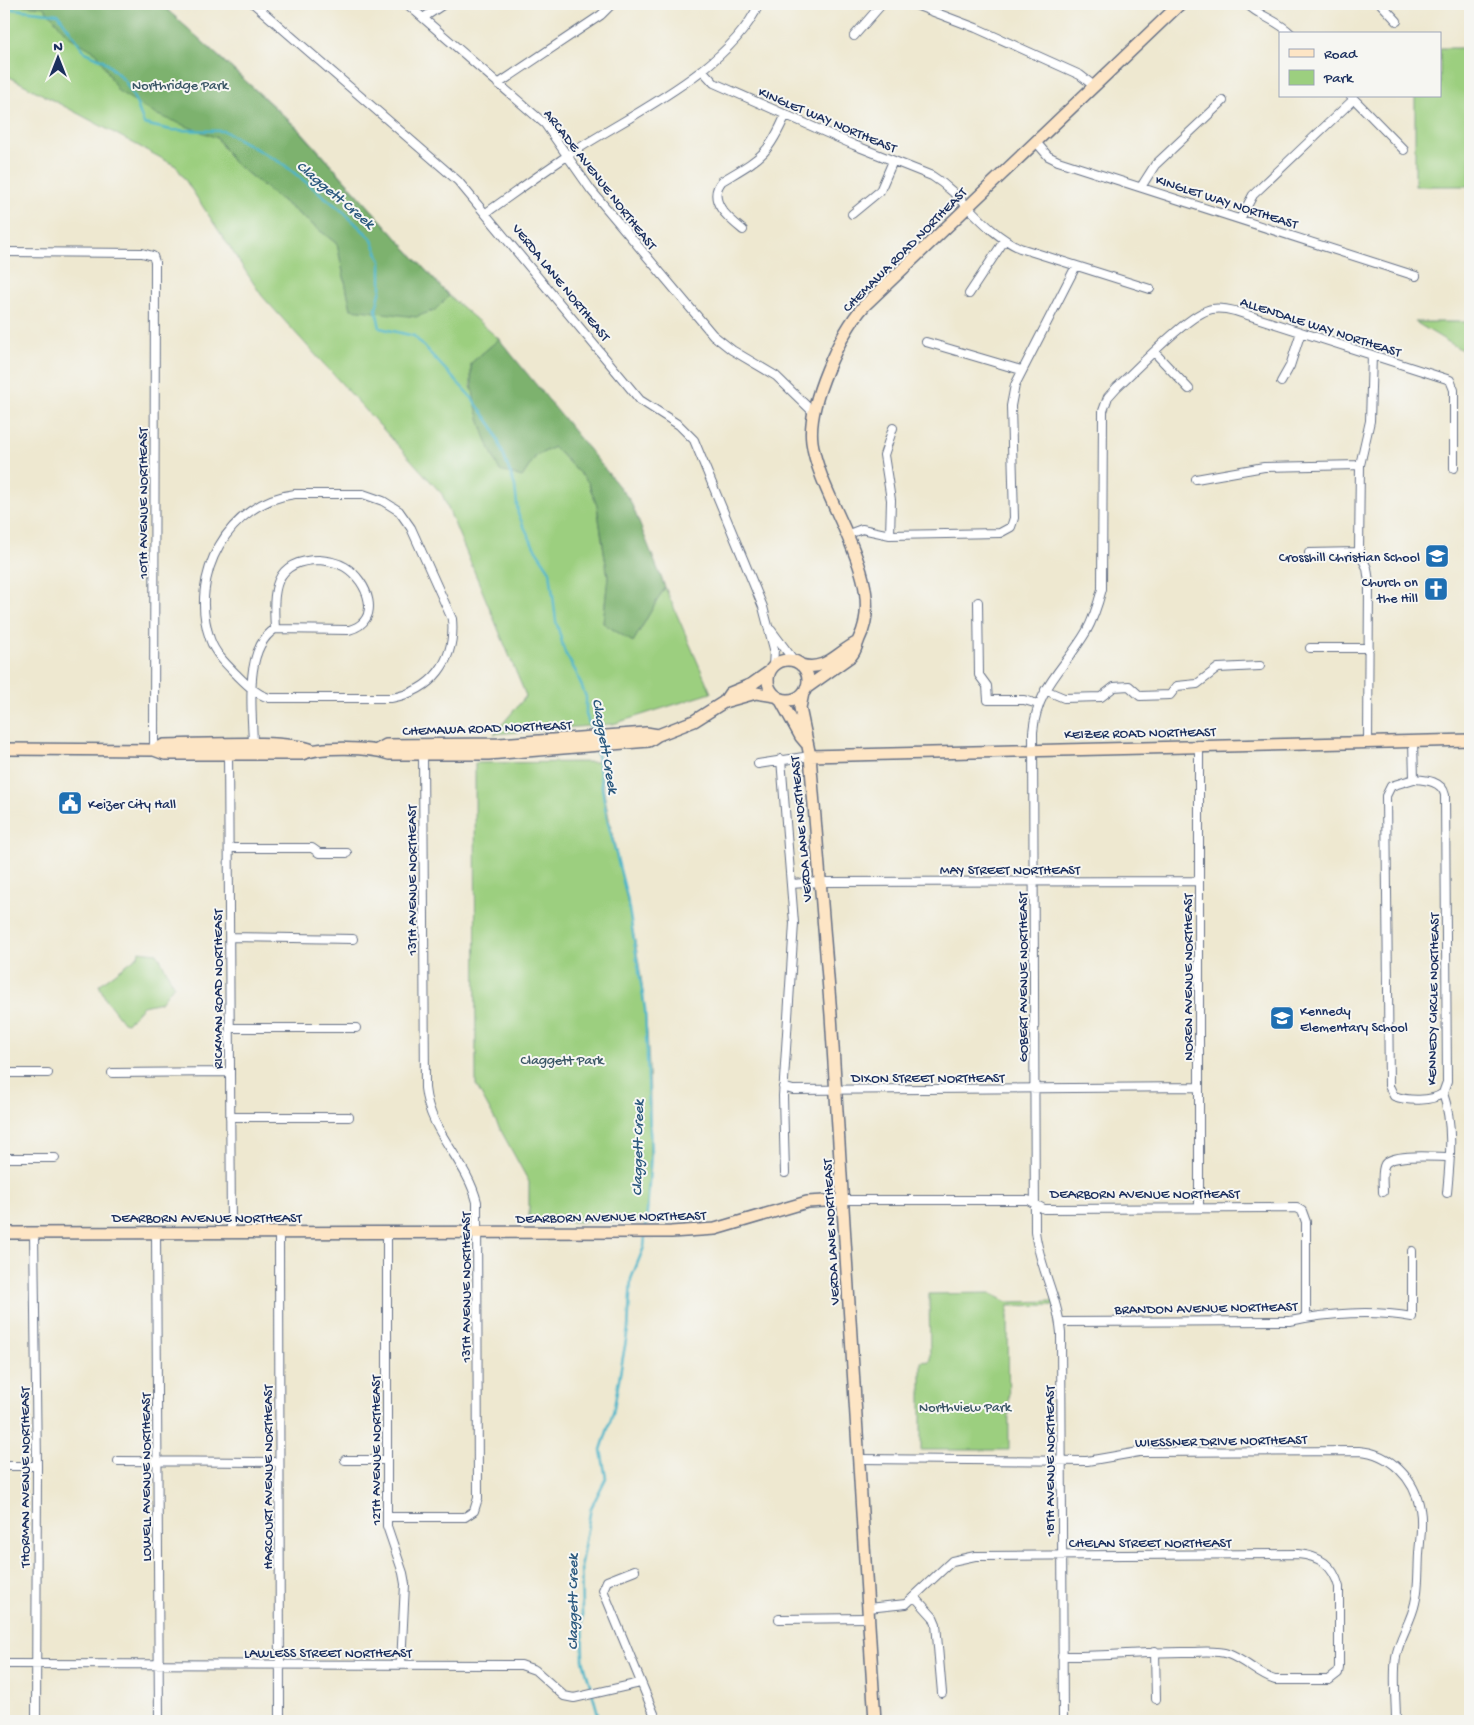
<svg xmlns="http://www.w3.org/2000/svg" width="1474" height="1725" viewBox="0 0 1474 1725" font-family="'Gochi Hand',sans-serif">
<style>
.green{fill:#9ccf7f;stroke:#5c7f6e;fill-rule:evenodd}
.forest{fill:#7db26e;stroke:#4c7066}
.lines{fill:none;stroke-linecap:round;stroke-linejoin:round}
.stream{stroke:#4db6ca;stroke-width:2.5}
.street-casing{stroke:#657086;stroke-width:10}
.secondary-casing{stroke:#657086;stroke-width:14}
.street{stroke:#fff;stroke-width:8}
.secondary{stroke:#fde5c5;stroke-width:11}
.labels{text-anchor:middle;stroke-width:4;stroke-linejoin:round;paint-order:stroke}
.park-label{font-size:14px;fill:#3b5766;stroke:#f6f6f2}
.street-label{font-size:14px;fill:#1b2f5e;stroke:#f6f6f2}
.poi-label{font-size:14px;fill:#1b2f5e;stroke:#f6f6f2;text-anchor:end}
.water-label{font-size:15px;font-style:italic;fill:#2a587e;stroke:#f6f6f2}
</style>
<rect width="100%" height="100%" fill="#f6f6f2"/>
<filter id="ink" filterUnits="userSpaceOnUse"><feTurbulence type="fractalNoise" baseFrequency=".02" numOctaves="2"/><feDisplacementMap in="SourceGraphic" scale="10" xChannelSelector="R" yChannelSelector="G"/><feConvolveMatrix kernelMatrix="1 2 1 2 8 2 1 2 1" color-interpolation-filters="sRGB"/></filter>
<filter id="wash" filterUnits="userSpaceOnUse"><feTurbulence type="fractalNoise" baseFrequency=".0096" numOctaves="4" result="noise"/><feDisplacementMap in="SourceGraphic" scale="20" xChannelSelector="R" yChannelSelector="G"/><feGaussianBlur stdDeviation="1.12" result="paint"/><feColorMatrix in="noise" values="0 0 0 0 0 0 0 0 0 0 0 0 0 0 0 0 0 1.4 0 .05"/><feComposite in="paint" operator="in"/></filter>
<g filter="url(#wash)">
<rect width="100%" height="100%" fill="#eee8d0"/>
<path class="green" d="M4,4H161L301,131L449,296L499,339L471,363V387L522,477L536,456L554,447L588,482L597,506L608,577L603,623L633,642L665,587L711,693L613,724L494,734L526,696L442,494L262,296L176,166L4,74ZM217,138L283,164L381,289L351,309L337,244L233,162Z
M1440,48H1470V186H1415V96H1440Z
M1415,322H1470V355Z
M599,762C611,845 637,925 645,1009C652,1080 651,1151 647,1222H529V1182L476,1085L475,763Z
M139,951L157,953L174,985L161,1002L143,1006L127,1023L123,1022L106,1000L99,985L138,956Z
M990,1293L1008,1302L1055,1301L1056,1305L1008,1306L1009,1450H921V1362L930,1361L929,1294Z"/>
<path class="forest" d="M5,4H161L301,132L449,296L435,310L416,317L351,309L337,244L233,162L217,138L155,114L118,91L97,53L68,36L44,7Z
M499,339L630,500L665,587L633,642L603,623L608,577L597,506L588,482L554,447L536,456L522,477L500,471C483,436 471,402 471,363Z"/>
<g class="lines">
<path class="stream" d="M4,8L58,14L85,52L103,60L125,81L136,102L144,124L171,130L224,131L283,164L340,209L371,238L381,261V289L376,309L380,328L414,336L472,398L493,427L515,486L518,514L534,547L550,571L556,621L565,653L576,672L586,697V714L592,733
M596,748L607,819L627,897L645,1009L651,1153L646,1228
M600,1721L583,1660L581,1563L591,1508L606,1478L601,1450L613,1413L628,1329L631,1279L644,1247L645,1236"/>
</g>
</g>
<g filter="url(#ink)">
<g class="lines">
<defs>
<path id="street" d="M254,4L458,181L640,400L679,425L694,440L763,607L774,649L773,667
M407,4L545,124L591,190L713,335L732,350L776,376L814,413
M913,4L976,28L1080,75L1094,86
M1247,4C1260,17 1278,20 1291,34
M1381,4L1397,21
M423,18L444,4
M854,36L882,4
M703,71L714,83L854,145L932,176C966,197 981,230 1020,248L1150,289
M498,84L601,15L612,4
M1351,96L1404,150
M1036,142L1048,156L1058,161L1416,276
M1141,187L1155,165L1223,101
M486,213C513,194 540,174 567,156C627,116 729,71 759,4
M852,214L880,191L893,161
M1240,219L1253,195L1354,99
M743,230C728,218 706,200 722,181C760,158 768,156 786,114
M4,252L142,253L153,256L155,262L154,750
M969,294L1004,241
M926,342L1021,370
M1155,353L1189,389
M1281,382L1290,366L1301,332
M1196,479L1264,467L1360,465
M295,494H363L383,501L399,511L411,528L452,619C456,661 432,691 391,698H269C256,694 247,685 238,676C227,665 215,654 210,639C188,576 228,502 295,494Z
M846,535L862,529L890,535L1000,533L1011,527L1014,518L1011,406L1015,385L1076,266
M890,535L891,500L884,455L893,428
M1309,553L1359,552
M319,560C328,561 337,562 345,567C368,581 383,621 349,630L275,629C273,592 272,560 319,560Z
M978,602L979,675L987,686L988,700H1024L1038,704
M771,630L795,662
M1310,648H1369
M1045,690L1064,698L1101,697L1114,687L1129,686L1140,696L1170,695L1177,686L1197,684L1218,668L1260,666
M1413,741L1414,779
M1368,742L1369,582L1367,568L1359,552L1360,465L1370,421L1372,355
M1199,745V1208
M253,747C253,713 242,650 275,629
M228,749L231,1232
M781,759L794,923L783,1096L785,1173
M758,764L810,756
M1414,779C1426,780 1442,781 1445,795L1447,1082L1443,1093C1432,1102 1407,1101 1394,1096L1389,1086L1386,796L1391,786Z
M229,848H312L319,853H347
M791,884L820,882L1199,881
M230,937L353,939
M230,1028H356
M4,1073H48
M112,1073L229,1072
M783,1087L793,1090L1199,1087
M1443,1093C1454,1125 1450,1161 1447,1193
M230,1117H349
M4,1158H55
M1383,1192C1383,1183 1381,1171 1385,1164C1393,1153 1436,1157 1450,1157
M843,1200H1028L1044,1209L1297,1208L1302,1211L1306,1222V1318
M156,1232L159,1721
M279,1232L280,1721
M387,1232V1526L403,1573L405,1584L401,1664
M34,1233L37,1466L36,1721
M1060,1322L1290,1321C1328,1313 1373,1310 1412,1317V1251
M858,1459L1087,1461L1139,1452L1359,1451C1390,1453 1415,1479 1420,1509C1423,1524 1420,1539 1419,1554C1418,1571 1419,1588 1415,1603C1411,1622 1399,1638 1396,1657C1393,1678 1396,1700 1396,1721
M345,1460H387
M118,1461L279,1462
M4,1466H37
M387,1517H465L474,1511L478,1498L477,1202C466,1159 430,1134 425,1088L423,751
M635,1570L607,1581L603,1590L657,1721
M915,1597L933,1617L936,1624L942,1693
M868,1608L906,1604L952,1561L975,1556L1298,1554C1320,1556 1333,1565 1339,1587V1668L1338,1673L1329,1680H1275C1258,1675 1245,1660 1228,1654C1216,1650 1202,1652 1190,1652C1147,1651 1105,1657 1062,1656
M779,1619L868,1618
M1155,1651L1156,1699
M4,1664L521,1665L535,1670L564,1696L574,1698L640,1683
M1063,1721L1061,1333C1058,1298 1039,1266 1035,1231L1033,732C1037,687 1065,668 1086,632C1094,618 1098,604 1102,589L1103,411L1108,397L1117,387C1136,370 1190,312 1212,309C1219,308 1227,309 1235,311L1450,380L1454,390V468"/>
<path id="secondary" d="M768 680a20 20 0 1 1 40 0a20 20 0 1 1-40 0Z
M801,665C826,672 837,652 858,642
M806,688L851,656C856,651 856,646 859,639C889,580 820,502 812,442C807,405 840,333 864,306L1180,4
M803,693L800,708L810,756L831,1015L875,1721
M780,699L801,737L806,743
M724,702L756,693L775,696
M4,749L154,750L165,754H302C322,746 369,747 389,754H488L649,741L658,735L694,721L724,702L730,693L752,684L769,672
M154,750L164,745C197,745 287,739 312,750
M377,750L386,745L499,744L646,733L658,735
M810,756L1470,740
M4,1233L671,1232L715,1229L807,1202L843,1200"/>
</defs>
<use href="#street" class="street-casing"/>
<use href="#secondary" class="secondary-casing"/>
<use href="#street" class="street"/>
<use href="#secondary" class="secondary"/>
</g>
</g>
<defs>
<symbol id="school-square" viewBox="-11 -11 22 22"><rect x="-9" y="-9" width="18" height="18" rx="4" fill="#1f6fb2" stroke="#f6f6f2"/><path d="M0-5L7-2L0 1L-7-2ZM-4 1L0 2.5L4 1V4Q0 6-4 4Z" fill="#fff"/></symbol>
<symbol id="church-square" viewBox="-11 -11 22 22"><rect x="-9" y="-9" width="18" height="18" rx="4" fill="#1f6fb2" stroke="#f6f6f2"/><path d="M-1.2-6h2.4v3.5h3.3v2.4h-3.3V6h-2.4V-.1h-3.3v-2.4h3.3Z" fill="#fff"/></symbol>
<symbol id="civic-square" viewBox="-11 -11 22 22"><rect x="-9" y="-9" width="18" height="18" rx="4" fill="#1f6fb2" stroke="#f6f6f2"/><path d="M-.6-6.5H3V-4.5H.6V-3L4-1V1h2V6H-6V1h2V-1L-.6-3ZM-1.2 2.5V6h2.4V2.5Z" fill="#fff"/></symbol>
</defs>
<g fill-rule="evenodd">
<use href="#school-square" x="1423" y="542" width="28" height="28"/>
<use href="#church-square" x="1422" y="575" width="28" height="28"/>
<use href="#civic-square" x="56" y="789" width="28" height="28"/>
<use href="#school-square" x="1268" y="1004" width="28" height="28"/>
</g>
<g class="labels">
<g class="park-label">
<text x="180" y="89">Northridge Park</text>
<text x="562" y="1064">Claggett Park</text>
<text x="965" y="1411">Northview Park</text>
</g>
<g class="street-label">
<text transform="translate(828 119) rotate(23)" y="5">KINGLET WAY NORTHEAST</text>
<text transform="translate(601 179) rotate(52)" y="5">ARCADE AVENUE NORTHEAST</text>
<text transform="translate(1227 201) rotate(18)" y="5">KINGLET WAY NORTHEAST</text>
<text transform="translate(904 249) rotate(-45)" y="5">CHEMAWA ROAD NORTHEAST</text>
<text transform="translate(562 282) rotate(51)" y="5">VERDA LANE NORTHEAST</text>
<text transform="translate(1321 326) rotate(18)" y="5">ALLENDALE WAY NORTHEAST</text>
<text transform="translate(142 503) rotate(-90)" y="5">10TH AVENUE NORTHEAST</text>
<text transform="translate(487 727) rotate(-2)" y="5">CHEMAWA ROAD NORTHEAST</text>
<text transform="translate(1140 732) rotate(-1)" y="5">KEIZER ROAD NORTHEAST</text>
<text transform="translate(800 829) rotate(-95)" y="5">VERDA LANE NORTHEAST</text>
<text x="1010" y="874">MAY STREET NORTHEAST</text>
<text transform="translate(411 880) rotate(-90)" y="5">13TH AVENUE NORTHEAST</text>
<text transform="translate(1022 977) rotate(-90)" y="5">GOBERT AVENUE NORTHEAST</text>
<text transform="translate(1187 977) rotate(-90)" y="5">NOREN AVENUE NORTHEAST</text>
<text transform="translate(217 989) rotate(-90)" y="5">RICKMAN ROAD NORTHEAST</text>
<text transform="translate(1432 999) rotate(-89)" y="5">KENNEDY CIRCLE NORTHEAST</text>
<text x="928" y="1082">DIXON STREET NORTHEAST</text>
<text x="1145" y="1198">DEARBORN AVENUE NORTHEAST</text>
<text transform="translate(611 1216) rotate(-1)" y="5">DEARBORN AVENUE NORTHEAST</text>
<text x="207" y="1222">DEARBORN AVENUE NORTHEAST</text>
<text transform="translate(830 1232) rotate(-93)" y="5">VERDA LANE NORTHEAST</text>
<text transform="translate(465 1287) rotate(-90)" y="5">13TH AVENUE NORTHEAST</text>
<text transform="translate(1206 1307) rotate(-1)" y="5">BRANDON AVENUE NORTHEAST</text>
<text transform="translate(1221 1440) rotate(-1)" y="5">WIESSNER DRIVE NORTHEAST</text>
<text transform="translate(375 1450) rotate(-90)" y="5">12TH AVENUE NORTHEAST</text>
<text transform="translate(1049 1461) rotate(-90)" y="5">18TH AVENUE NORTHEAST</text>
<text transform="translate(24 1477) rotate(-90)" y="5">THORMAN AVENUE NORTHEAST</text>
<text transform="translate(145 1477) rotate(-90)" y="5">LOWELL AVENUE NORTHEAST</text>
<text transform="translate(267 1477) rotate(-90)" y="5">HARCOURT AVENUE NORTHEAST</text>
<text x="1150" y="1547">CHELAN STREET NORTHEAST</text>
<text x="328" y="1657">LAWLESS STREET NORTHEAST</text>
</g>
<g class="poi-label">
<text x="1420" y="561">Crosshill Christian School</text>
<text x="1418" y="586">Church on<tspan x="1418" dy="16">the Hill</tspan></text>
<text x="88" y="808" text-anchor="start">Keizer City Hall</text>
<text x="1300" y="1015" text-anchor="start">Kennedy<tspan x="1300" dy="16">Elementary School</tspan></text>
</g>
<g class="water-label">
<text transform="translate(336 194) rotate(40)" y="5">Claggett Creek</text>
<text transform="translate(606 746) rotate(80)" y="5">Claggett Creek</text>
<text transform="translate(637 1148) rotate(-89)" y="5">Claggett Creek</text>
<text transform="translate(572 1602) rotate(-90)" y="5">Claggett Creek</text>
</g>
</g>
<rect width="1474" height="1725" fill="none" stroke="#f6f6f2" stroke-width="20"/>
<rect x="1279" y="32" width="162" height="65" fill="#f6f6f2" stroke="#9ea6b7"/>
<rect x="1289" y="49" width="25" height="8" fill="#fde5c5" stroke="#9ea6b7"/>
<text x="1324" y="58" font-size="15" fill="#1b2f5e">Road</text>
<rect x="1289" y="70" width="25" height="15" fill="#9ccf7f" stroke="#9ea6b7"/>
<text x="1324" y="82" font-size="15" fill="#1b2f5e">Park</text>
<g transform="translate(58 58)" stroke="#f6f6f2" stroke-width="4" paint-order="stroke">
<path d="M0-4L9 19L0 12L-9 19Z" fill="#1b2f5e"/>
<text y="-8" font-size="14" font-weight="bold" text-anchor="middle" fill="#1b2f5e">N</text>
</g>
</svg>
